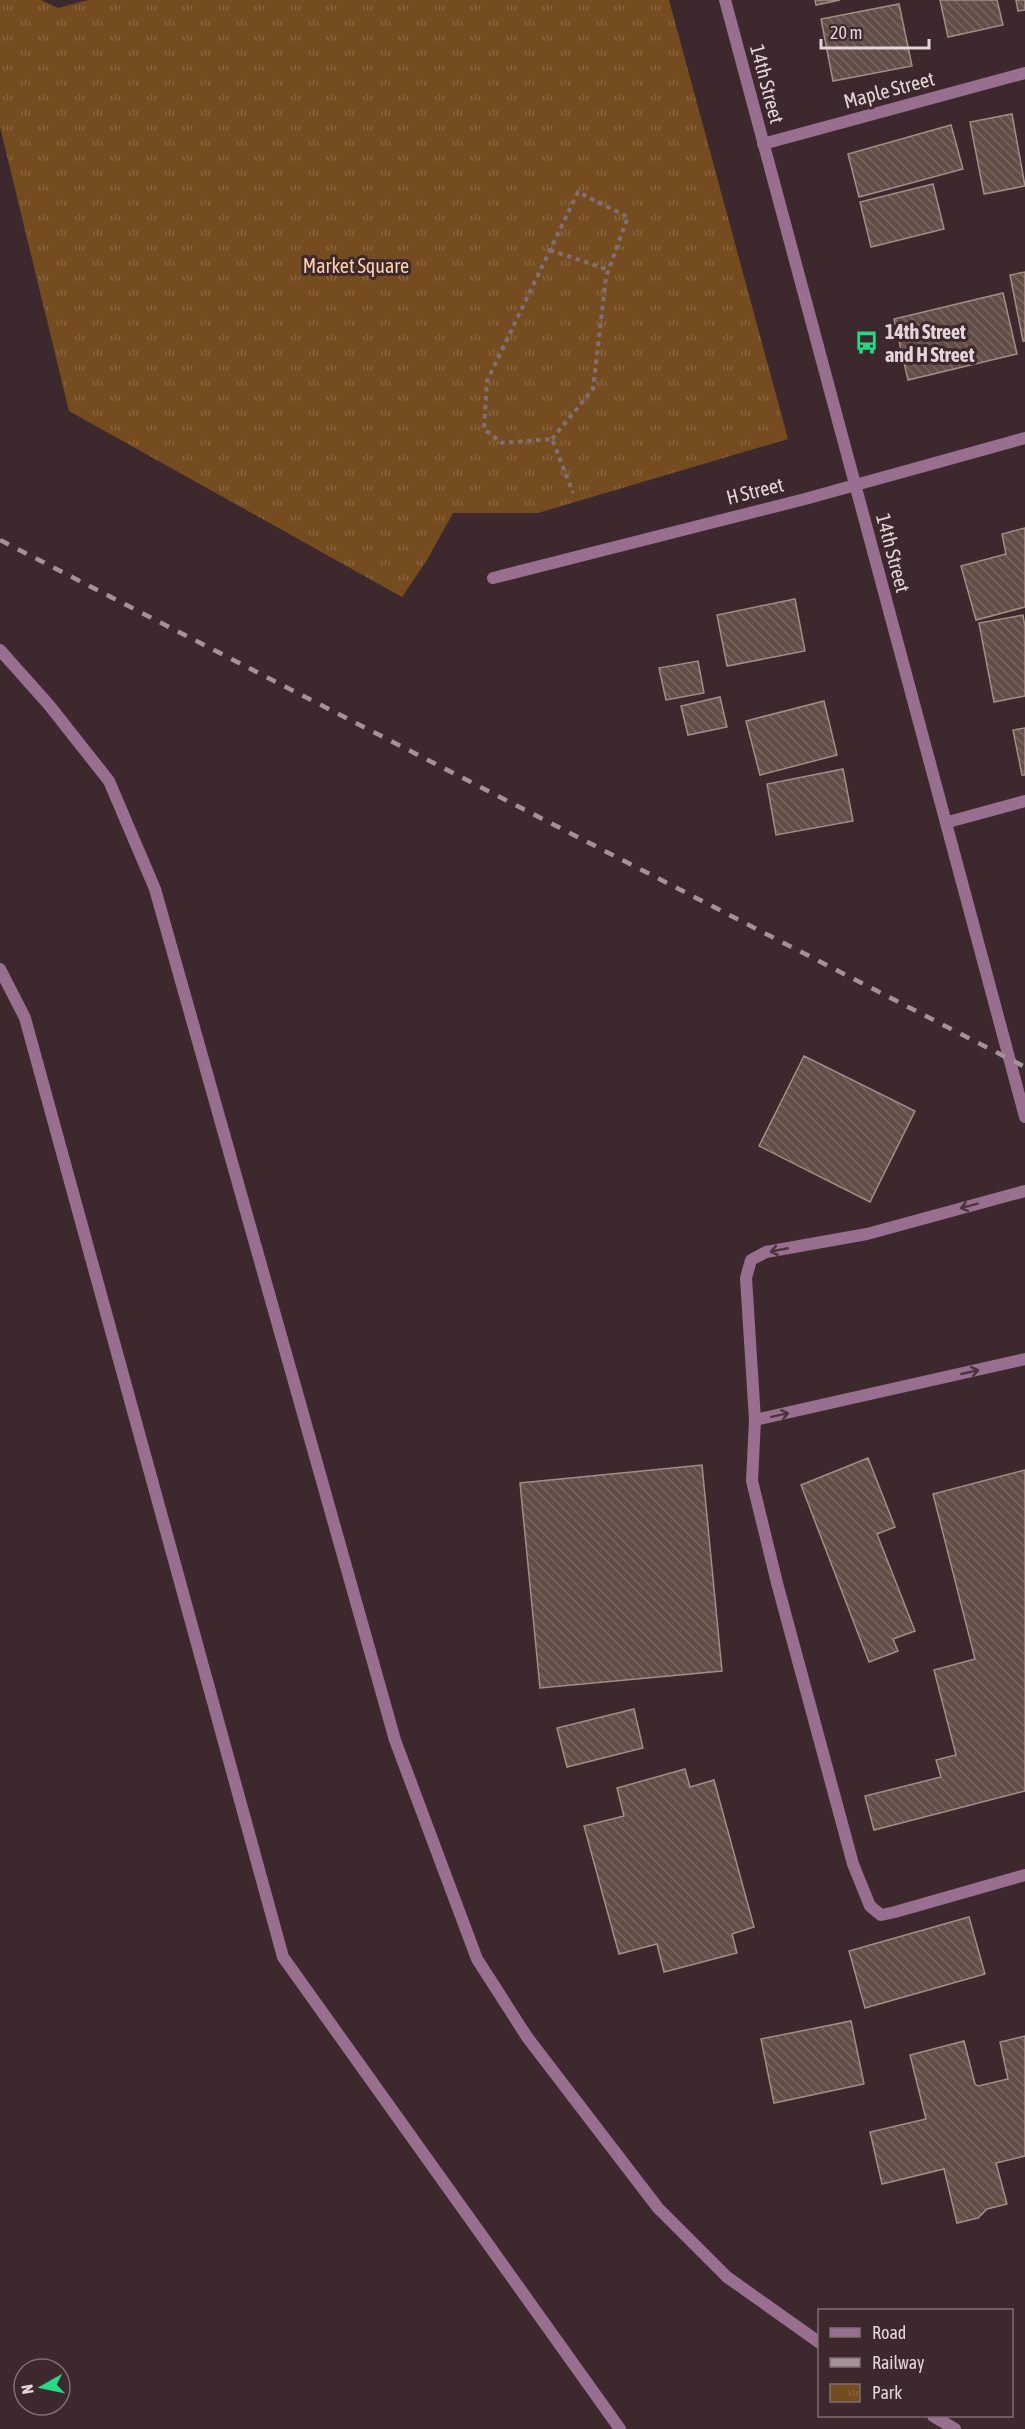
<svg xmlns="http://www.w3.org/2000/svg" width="1025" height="2429" viewBox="0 0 1025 2429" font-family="'Asap Condensed',sans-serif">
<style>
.park{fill:url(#park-tufts)}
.building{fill:url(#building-back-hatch);stroke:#a58c86;stroke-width:1.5}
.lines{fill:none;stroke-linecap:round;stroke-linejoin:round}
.path{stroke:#816f73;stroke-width:4;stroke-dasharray:4.5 4.5;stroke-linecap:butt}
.lane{stroke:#986f8f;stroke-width:12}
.street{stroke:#986f8f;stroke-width:12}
.rail{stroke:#a39296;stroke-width:4.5;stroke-dasharray:10 10;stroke-linecap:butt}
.oneway{stroke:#4b333c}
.labels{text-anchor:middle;stroke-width:6;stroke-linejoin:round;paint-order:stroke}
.street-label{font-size:20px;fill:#e3d5d8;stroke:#3d282d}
.park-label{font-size:20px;fill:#fed2a8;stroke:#3d282d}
.poi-label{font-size:20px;font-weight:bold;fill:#e3d5d8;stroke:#3d282d;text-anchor:start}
</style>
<defs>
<pattern id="park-tufts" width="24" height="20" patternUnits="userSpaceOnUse" patternTransform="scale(1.5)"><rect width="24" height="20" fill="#754c20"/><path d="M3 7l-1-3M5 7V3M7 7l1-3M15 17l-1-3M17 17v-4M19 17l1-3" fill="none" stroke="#886540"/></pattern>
<pattern id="building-back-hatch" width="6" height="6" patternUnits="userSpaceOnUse" patternTransform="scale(1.5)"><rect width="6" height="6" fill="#634d47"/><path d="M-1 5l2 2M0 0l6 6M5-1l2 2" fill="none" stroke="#796661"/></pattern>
</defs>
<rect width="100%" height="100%" fill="#3d282d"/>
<path class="park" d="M0,0H41L58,8L88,0H669L788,439L538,513H453L427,560L402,597L69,411L0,127Z"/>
<path class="building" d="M815,0H840L816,5Z
M940,0H997L1003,25L948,37Z
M1016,0H1025V10L1018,11Z
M899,4L912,66L833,81L821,19Z
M1012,114L1025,186L984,194L970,122Z
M951,125L963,169L859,197L848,154Z
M933,184L944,229L871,247L860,202Z
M1025,272V341H1023L1010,275Z
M1003,293L1017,354L908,380L894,319Z
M1025,528V607L976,620L961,566L1006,554L1002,534Z
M795,599L805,651L727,666L717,615Z
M1023,615L1025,627V696L994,702L979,623Z
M698,661L704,693L666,700L659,668Z
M720,697L727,727L688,735L681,706Z
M824,701L837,755L760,775L746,721Z
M1025,728V775H1022L1013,730Z
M843,769L853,821L776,835L767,784Z
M804,1056L915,1111L870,1202L759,1146Z
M868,1458L895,1527L877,1534L915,1631L893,1639L898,1651L869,1662L801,1485Z
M702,1465L722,1671L540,1688L520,1483Z
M1025,1470V1791L874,1830L865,1796L941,1777L936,1760L956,1755L934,1670L975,1659L933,1494Z
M634,1709L643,1748L567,1767L557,1728Z
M685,1769L690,1787L714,1780L754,1927L732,1934L737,1953L664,1972L657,1944L619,1954L584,1826L624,1816L617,1788Z
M969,1917L985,1974L865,2008L849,1951Z
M851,2021L864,2084L774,2103L761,2039Z
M1025,2036V2156L996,2163L1007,2204L987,2209L978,2218L957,2223L944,2169L882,2184L870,2132L926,2119L910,2055L964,2041L975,2084L978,2086L1008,2079L1000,2042Z"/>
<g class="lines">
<path class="path" d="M550,250L609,270
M552,439L593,389L606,277L628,217L578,192L487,381L484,429L502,443L552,439L573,493"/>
<path class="lane" d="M763,144L1025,73
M0,650L49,705L109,781L155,889L395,1740L477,1959L527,2037L658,2208L727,2277L820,2343
M948,822L1025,801
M0,969L25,1018L283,1957L620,2429
M1025,1191L867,1234L766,1252L751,1260L746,1278L755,1420L1025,1359
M755,1420L752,1481L777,1583L853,1864L870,1906L881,1915L895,1912L1025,1875
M933,2416L955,2429"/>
<path class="street" d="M725,0C823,373 928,744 1025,1117
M493,578L805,499L1025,438"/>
<path class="rail" d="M0,540L1025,1067"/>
</g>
<defs><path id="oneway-shaft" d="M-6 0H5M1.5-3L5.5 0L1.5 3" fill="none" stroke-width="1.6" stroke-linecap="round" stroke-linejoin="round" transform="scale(1.5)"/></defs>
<g class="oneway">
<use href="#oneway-shaft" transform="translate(969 1206) rotate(165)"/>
<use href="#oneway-shaft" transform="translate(779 1250) rotate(169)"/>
<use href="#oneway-shaft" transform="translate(970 1372) rotate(-13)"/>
<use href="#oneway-shaft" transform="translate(780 1415) rotate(-12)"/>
</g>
<defs>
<symbol id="bus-bare" viewBox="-9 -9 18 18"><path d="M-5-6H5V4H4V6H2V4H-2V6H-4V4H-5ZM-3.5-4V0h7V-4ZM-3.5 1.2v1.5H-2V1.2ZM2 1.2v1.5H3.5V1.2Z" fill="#28d885" stroke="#3d282d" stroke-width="2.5" paint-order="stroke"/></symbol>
</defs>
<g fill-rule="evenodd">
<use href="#bus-bare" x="850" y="326" width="33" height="33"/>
</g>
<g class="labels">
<g class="street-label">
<text transform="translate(767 84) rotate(75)" y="7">14th Street</text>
<text transform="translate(889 90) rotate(-15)" y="7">Maple Street</text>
<text transform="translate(755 491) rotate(-14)" y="7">H Street</text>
<text transform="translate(893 553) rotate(75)" y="7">14th Street</text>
</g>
<g class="park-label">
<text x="356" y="273">Market Square</text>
</g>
<g class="poi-label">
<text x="885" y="339">14th Street<tspan x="885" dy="23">and H Street</tspan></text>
</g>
</g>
<rect x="818" y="2309" width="195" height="108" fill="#3d282d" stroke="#7f6d71" stroke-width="1.5"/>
<rect x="830" y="2328" width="30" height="9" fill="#986f8f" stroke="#7f6d71" stroke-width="1.5"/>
<text x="872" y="2339" font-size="18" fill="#e3d5d8">Road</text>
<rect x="830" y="2358" width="30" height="9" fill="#a39296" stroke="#7f6d71" stroke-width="1.5"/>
<text x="872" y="2369" font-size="18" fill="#e3d5d8">Railway</text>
<rect x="830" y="2384" width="30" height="18" fill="url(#park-tufts)" stroke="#7f6d71" stroke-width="1.5"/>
<text x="872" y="2399" font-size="18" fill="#e3d5d8">Park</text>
<g transform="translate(42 2387) rotate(261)"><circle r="28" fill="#3d282d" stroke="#7f6d71" stroke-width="1.5"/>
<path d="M0-4.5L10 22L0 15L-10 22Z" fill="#28d885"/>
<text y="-9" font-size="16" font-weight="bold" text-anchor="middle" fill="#e3d5d8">N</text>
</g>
<path d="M821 39v9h108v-9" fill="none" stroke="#e3d5d8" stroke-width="3"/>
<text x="830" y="39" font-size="18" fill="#e3d5d8" stroke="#3d282d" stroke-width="4.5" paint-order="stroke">20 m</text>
</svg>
